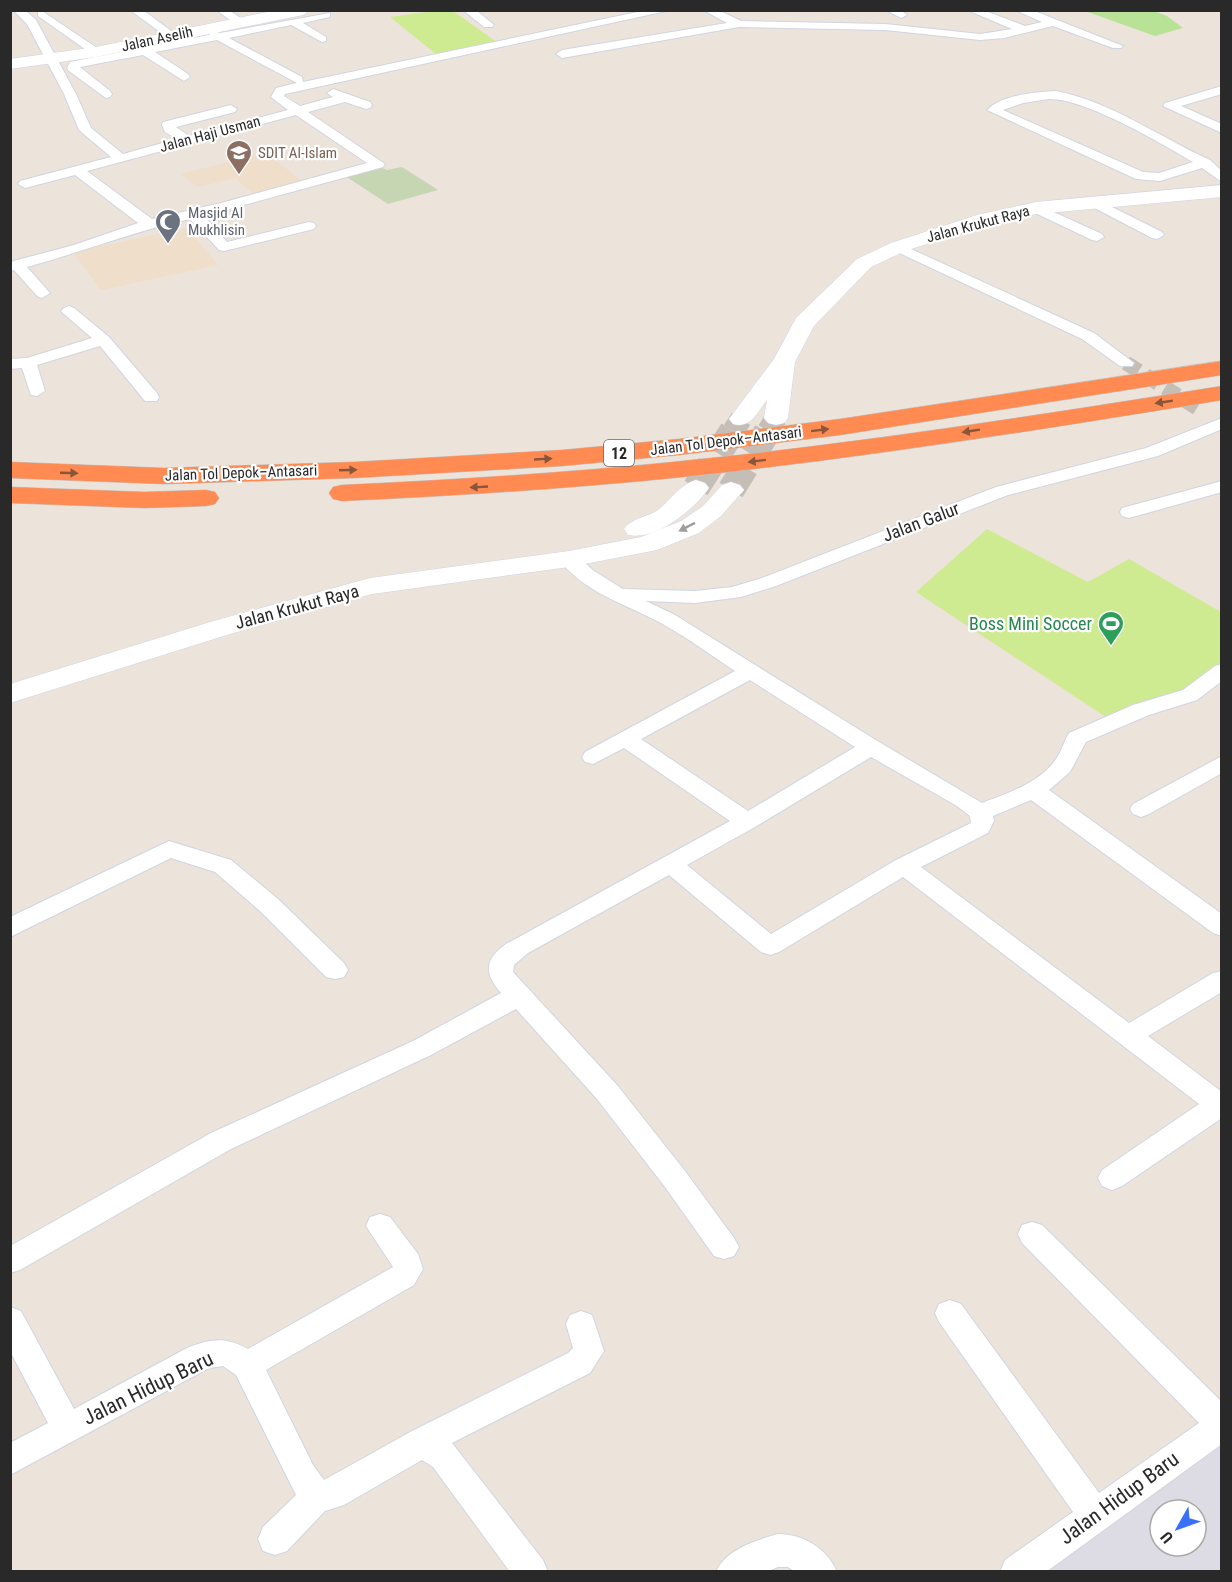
<svg xmlns="http://www.w3.org/2000/svg" width="1232" height="1582" viewBox="0 0 1232 1582" font-family="'Roboto Condensed',sans-serif">
<style>
.industrial{fill:#dddce4;fill-rule:evenodd}
.education{fill:#eedeca}
.green{fill:#b8e396}
.cemetery{fill:#c7d6b2}
.pitch{fill:#ceeb91}
.lines{fill:none;stroke-linecap:round;stroke-linejoin:round}
.street-tunnel{stroke:#c5beb7;stroke-width:15;stroke-dasharray:15 8;stroke-linecap:butt}
.secondary-tunnel-far1{stroke:#c5beb7;stroke-width:22;stroke-dasharray:22 10;stroke-linecap:butt}
.secondary-tunnel{stroke:#c5beb7;stroke-width:27;stroke-dasharray:27 14;stroke-linecap:butt}
.street-casing{stroke:#d0d5e2;stroke-width:2}
.secondary-casing{stroke:#d0d5e2;stroke-width:1}
.highway-casing{stroke:#c3c3c3;stroke-width:1}
.street{fill:#fff;fill-rule:evenodd}
.secondary{fill:#fff;fill-rule:evenodd}
.highway{fill:#ff8b52;fill-rule:evenodd}
.oneway{fill:#89553b}
.oneway2{fill:#9f9f9f}
.labels{text-anchor:middle;stroke-width:4.5;stroke-linejoin:round;paint-order:stroke}
.far-street-label{font-size:15px;fill:#292929;stroke:#fff}
.far-education-label{font-size:15px;fill:#785e54;stroke:#fff;text-anchor:start}
.far-worship-label{font-size:15px;fill:#5b616d;stroke:#fff;text-anchor:start}
.shield{fill:#fff;stroke:#696969;stroke-width:1.5}
.shield-label{font-size:16px;font-weight:bold;fill:#292929}
.street-label{font-size:18px;fill:#292929;stroke:#fff}
.leisure-label{font-size:18px;fill:#27864d;stroke:#fff;text-anchor:end}
.near-street-label{font-size:21px;fill:#292929;stroke:#fff}
</style>
<rect width="100%" height="100%" fill="#ece3db"/>
<path class="industrial" d="M1221,1439V1571L1019,1572ZM1160,1510H1196V1546H1160Z"/>
<path class="education" d="M266,153L306,184L256,196L235,178L198,187L180,174Z
M187,228L218,265L101,290L73,252Z"/>
<path class="green" d="M1085,11H1154L1167,16L1183,28L1155,36Z"/>
<path class="cemetery" d="M380,167L387,170L402,167L438,190L388,204L345,176Z"/>
<path class="pitch" d="M433,11H453L498,43L436,54L390,17Z
M987,529L1088,582L1129,559L1221,612V683L1112,721L916,592Z"/>
<g class="lines">
<path class="street-tunnel" d="M1126,363L1202,411"/>
<path class="secondary-tunnel-far1" d="M733,431L741,419
M768,431L776,418"/>
<path class="secondary-tunnel" d="M696,488L734,429
M731,490L769,429"/>
<defs>
<path id="street" d="M13,10H25L36,20L76,94L91,128L123,154L177,139L165,132L162,125L163,122L231,105L237,109L235,112L176,127L189,136L288,110L271,97L276,88L297,83L217,40L155,52L188,74L190,77L184,81L143,55L80,67L110,91L112,94L110,97L106,98L69,71L67,68L70,62L209,35L214,31L220,33L330,13V17L303,23L326,37V41L322,42L291,25L229,38L302,77L303,82L647,10H671L285,94L284,96L300,106L333,97L327,93L333,89L370,102L372,105L370,108L366,109L345,102L308,112L385,164L383,167L204,216L227,242L309,222L314,223L316,226L314,229L224,251L219,250L190,219C135,231 82,252 27,267L50,293L42,298L37,296L14,270L10,271V262L74,245L138,223L75,175L25,188L18,184L20,181L111,157L79,130L64,94L27,24ZM296,115L367,163L221,203L152,219L87,171Z
M130,10H143L178,36L172,39L168,38Z
M216,10H229L246,22L244,24H236Z
M463,10H476L494,25L492,27H484Z
M703,10H718L741,21L885,24L980,34L1012,29L967,10H983L1025,26L1042,22L1015,10H1032L1123,46L1121,48H1113L1053,26L1004,38L980,40L885,30L739,27L562,58L556,54L562,50L727,23Z
M886,10H901L907,15L901,18Z
M42,11L100,50V54H92L38,16V12Z
M1222,86V94L1181,106L1222,124V133L1163,106L1165,103Z
M1056,91C1112,102 1159,137 1210,160L1222,171V182L1202,168L1160,181L1136,179L987,110C1001,95 1036,92 1056,91ZM1049,99C1084,98 1161,143 1193,162L1159,173L1143,172L1003,110L1023,103Z
M1094,198L1162,232L1164,235L1157,239L1152,238L1089,205L1087,202L1089,199Z
M1036,204L1102,234L1104,237L1097,241L1092,240L1031,211L1029,208L1031,205Z
M898,243L1094,333L1134,363L1132,366H1120L1082,339L893,250L891,247Z
M69,306L74,308L109,337L157,393L159,397L157,401H145L100,346L37,365L45,391L37,396L31,395L22,368L10,369V359L27,358L92,338L64,314L61,311L64,308Z
M1222,418V429L1158,456L1008,495L776,586L741,597L695,603L646,601L675,615L879,742L982,803C1008,793 1040,783 1056,759C1062,751 1064,741 1069,733L1133,705L1183,690L1215,666L1222,664V681L1197,700L1149,715L1086,742L1070,772L1049,790L1222,914V936L1213,933L1031,800L993,816L994,821L988,833L921,867L1129,1023L1213,973L1222,971V992L1148,1036L1222,1092V1118L1122,1186L1112,1190L1102,1186L1098,1178L1102,1170L1199,1104L903,877L779,952L770,955L761,952L669,875L528,953L514,965L513,972L617,1085L685,1171L734,1238L739,1247L734,1256L724,1259L714,1256L665,1187L597,1099L516,1009L431,1055L231,1149L20,1270L10,1273V1246L211,1133L413,1041L501,993C484,973 484,960 506,944L730,821L624,748L593,764L585,762L582,757L585,752L735,671C711,655 686,637 661,623C628,605 582,592 559,559L562,555H576L594,571L623,589L695,591L732,587L762,578L996,487L1146,448ZM750,680L855,747L748,811L641,739ZM871,757L957,806L970,816L971,823L896,860L771,934L687,865L755,827Z
M1222,481V492L1129,518L1122,516L1120,512L1122,508Z
M1222,756V773L1149,814L1141,817L1133,814L1130,809L1133,804Z
M169,841L231,860L278,899L344,963L348,970L344,977L335,979L326,977L260,911L215,872L171,858L10,937V917Z
M380,1214L390,1217L418,1254L423,1269L414,1285L266,1370L313,1465L324,1480L412,1431L568,1353L573,1348L566,1324L570,1315L581,1311L592,1315L604,1351L590,1373L452,1443L543,1560L548,1572H510L433,1467L422,1460L344,1505L325,1511L287,1551L275,1555L263,1551L258,1539L263,1527L296,1495L236,1375L223,1366L209,1368L10,1475V1443L48,1423L10,1351V1307L21,1311L74,1409L187,1348C210,1339 225,1336 248,1349L393,1267L366,1226L370,1217Z
M1032,1222L1042,1225L1222,1402V1444L1046,1572H1000L1005,1560L1073,1512L939,1322L935,1313L939,1304L950,1300L961,1304L1099,1493L1199,1423L1022,1243L1018,1234L1022,1225Z
M778,1534C803,1534 827,1548 837,1572H796L788,1567H778L766,1572H716C725,1550 756,1540 778,1534Z"/>
<path id="secondary" d="M277,10H310L303,15L96,57L10,69V59L96,47Z
M1222,185V197L1036,214L989,224L905,251L871,267L814,326L795,362L788,418L784,423L776,425L768,423L764,418L767,400C757,413 751,429 733,424L729,419L774,359L796,318L857,259L891,243L977,215L1036,202Z
M696,480L705,483L709,488C694,510 655,541 628,535L624,529C632,518 647,517 658,510C671,500 679,485 696,480Z
M731,482L740,485L744,490L721,516L699,533L657,550L569,567L372,594L230,634L10,703V684L210,622L370,578L569,551L641,537L681,521L703,506L722,485Z"/>
<path id="highway" d="M1222,361V375L840,435L679,455L562,466L354,478L164,484L10,478V462L164,468L354,462L562,450L679,439L840,419Z
M1222,386V400C1039,430 857,459 673,478C563,489 453,496 342,501L333,499L329,493L333,487L342,485C452,480 563,473 673,462C857,444 1039,415 1222,386Z
M10,487L144,492L206,490L215,492L219,498L215,504L206,506L144,508L10,503Z"/>
</defs>
<use href="#street" class="street-casing"/>
<use href="#secondary" class="secondary-casing"/>
<use href="#highway" class="highway-casing"/>
<use href="#street" class="street"/>
<use href="#secondary" class="secondary"/>
<use href="#highway" class="highway"/>
</g>
<defs><path id="oneway-solid" d="M-6-.8H1V-3.2L6.5 0L1 3.2V.8H-6Z" transform="scale(1.5)"/></defs>
<g class="oneway">
<use href="#oneway-solid" transform="translate(1164 402) rotate(171)"/>
<use href="#oneway-solid" transform="translate(820 430) rotate(-7)"/>
<use href="#oneway-solid" transform="translate(971 431) rotate(171)"/>
<use href="#oneway-solid" transform="translate(543 459) rotate(-3)"/>
<use href="#oneway-solid" transform="translate(757 461) rotate(173)"/>
<use href="#oneway-solid" transform="translate(348 470) rotate(-2)"/>
<use href="#oneway-solid" transform="translate(69 473) rotate(2)"/>
<use href="#oneway-solid" transform="translate(479 487) rotate(177)"/>
</g>
<use class="oneway2" href="#oneway-solid" transform="translate(687 527) rotate(153)"/>
<defs>
<symbol id="school-pin" viewBox="-11 -11 22 30"><path d="M0 17L-7.5 6A9.5 9.5 0 1 1 7.5 6Z" fill="#8d6e63" stroke="#fff"/><path d="M0-5L7-2L0 1L-7-2ZM-4 1L0 2.5L4 1V4Q0 6-4 4Z" fill="#fff"/></symbol>
<symbol id="mosque-pin" viewBox="-11 -11 22 30"><path d="M0 17L-7.5 6A9.5 9.5 0 1 1 7.5 6Z" fill="#6b7280" stroke="#fff"/><path d="M3.5-4.9A6 6 0 1 0 3.5 4.9A5 5 0 1 1 3.5-4.9Z" fill="#fff"/></symbol>
<symbol id="stadium-pin" viewBox="-11 -11 22 30"><path d="M0 17L-7.5 6A9.5 9.5 0 1 1 7.5 6Z" fill="#2e9e5b" stroke="#fff"/><path d="M0-5a6.5 5 0 1 0 0 10a6.5 5 0 1 0 0-10ZM-3.5-1.8h7v3.6h-7Z" fill="#fff"/></symbol>
</defs>
<g fill-rule="evenodd">
<use href="#school-pin" x="224" y="138" width="30" height="40"/>
<use href="#mosque-pin" x="153" y="207" width="30" height="40"/>
<use href="#stadium-pin" x="1096" y="609" width="30" height="40"/>
</g>
<g class="labels">
<g class="far-street-label">
<text transform="translate(157 39) rotate(-12)" y="5">Jalan Aselih</text>
<text transform="translate(210 134) rotate(-15)" y="5">Jalan Haji Usman</text>
<text transform="translate(978 224) rotate(-15)" y="5">Jalan Krukut Raya</text>
<text transform="translate(726 441) rotate(-7)" y="5">Jalan Tol Depok–Antasari</text>
<text transform="translate(241 473) rotate(-2)" y="5">Jalan Tol Depok–Antasari</text>
</g>
<g class="far-education-label">
<text x="258" y="158">SDIT Al-Islam</text>
</g>
<g class="far-worship-label">
<text x="188" y="218">Masjid Al<tspan x="188" dy="17">Mukhlisin</tspan></text>
</g>
<rect class="shield" x="604" y="440" width="30" height="26" rx="4.5"/>
<g class="shield-label">
<text x="619" y="459">12</text>
</g>
<g class="street-label">
<text transform="translate(921 522) rotate(-21)" y="6">Jalan Galur</text>
<text transform="translate(297 607) rotate(-15)" y="6">Jalan Krukut Raya</text>
</g>
<g class="leisure-label">
<text x="1092" y="630">Boss Mini Soccer</text>
</g>
<g class="near-street-label">
<text transform="translate(148 1388) rotate(-26)" y="7">Jalan Hidup Baru</text>
<text transform="translate(1119 1498) rotate(-36)" y="7">Jalan Hidup Baru</text>
</g>
</g>
<rect width="1232" height="1582" fill="none" stroke="#292929" stroke-width="24"/>
<g transform="translate(1178 1528) rotate(230)"><circle r="28" fill="#ffffff" stroke="#a9a9a9" stroke-width="1.5"/>
<path d="M0-4.5L10 22L0 15L-10 22Z" fill="#3870fc"/>
<text y="-9" font-size="16" font-weight="bold" text-anchor="middle" fill="#292929">U</text>
</g>
</svg>
